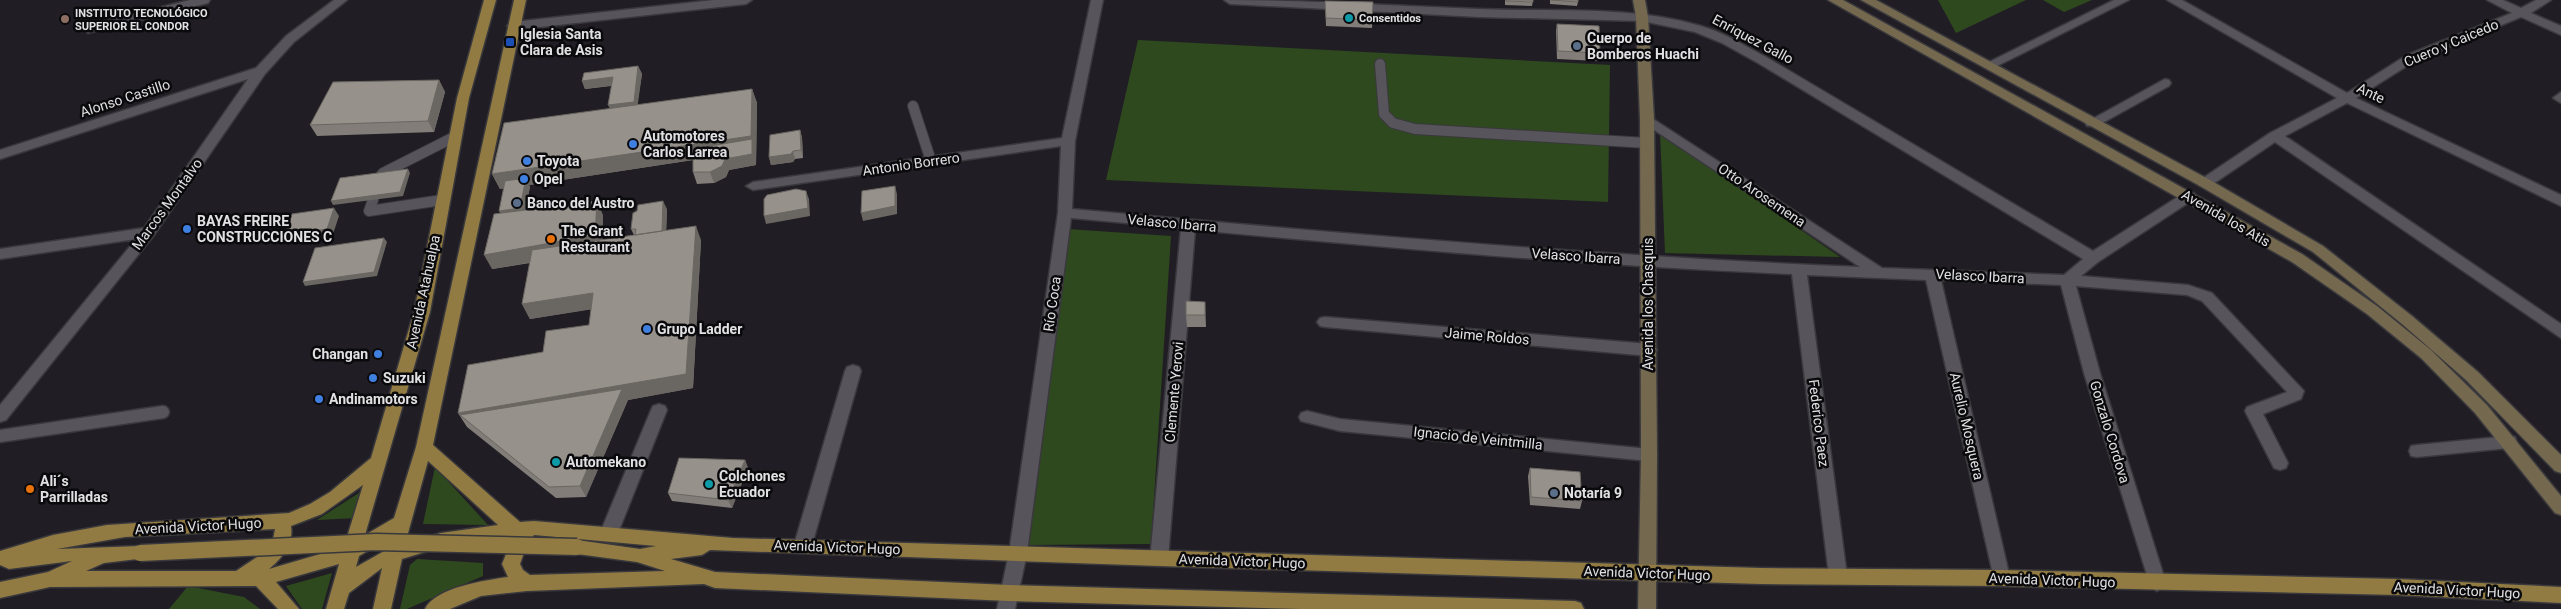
<svg xmlns="http://www.w3.org/2000/svg" width="2561" height="609" viewBox="0 0 2561 609" font-family="Roboto,sans-serif">
<style>
.green{fill:#2f491f}
.lines{fill:none;stroke-linecap:round;stroke-linejoin:round}
.service-far1-casing{stroke:#39383c;stroke-width:12}
.service-casing{stroke:#39383c;stroke-width:15}
.pedestrian-casing{stroke:#39383c;stroke-width:3}
.minor-casing{stroke:#39383c;stroke-width:3}
.secondary-casing{stroke:#39383c;stroke-width:3}
.primary-casing{stroke:#39383c;stroke-width:3}
.service-far1{stroke:#57555b;stroke-width:10}
.service{stroke:#57555b;stroke-width:12}
.pedestrian{fill:#57555b;fill-rule:evenodd}
.minor{fill:#57555b;fill-rule:evenodd}
.secondary{fill:#74684f;fill-rule:evenodd}
.primary{fill:#917b42;fill-rule:evenodd}
.primary-bridge-casing{stroke:#39383c;stroke-width:19;stroke-linecap:butt}
.primary-bridge{stroke:#917b42;stroke-width:16}
.wall{fill:#827d78}
.shaded-wall{fill:#6a6661}
.building{fill:#97918b;stroke:#6a6661}
.culture-dot{fill:#0f9aa8;stroke:#0a090b;stroke-width:2}
.education-dot{fill:#8d6e63;stroke:#0a090b;stroke-width:2}
.transit-dot{fill:#1a4fb4;stroke:#0a090b;stroke-width:2}
.service-dot{fill:#5c6f8a;stroke:#0a090b;stroke-width:2}
.shop-dot{fill:#3f7fe0;stroke:#0a090b;stroke-width:2}
.food-dot{fill:#e8710a;stroke:#0a090b;stroke-width:2}
.labels{text-anchor:middle;stroke-width:5;stroke-linejoin:round;paint-order:stroke}
.far-poi-label{font-size:11px;font-weight:bold;fill:#e1e0e3;stroke:#0a090b;text-anchor:start}
.poi-label{font-size:14px;font-weight:bold;fill:#e1e0e3;stroke:#0a090b;text-anchor:start}
.street-label{font-size:14px;fill:#e1e0e3;stroke:#0a090b}
</style>
<rect width="100%" height="100%" fill="#201e24"/>
<path class="green" d="M1938,0H2026L1956,33Z
M2043,0H2092L2064,12Z
M1138,40L1610,65L1608,202L1106,180Z
M1660,132L1840,257L1665,253Z
M1067,229L1171,236L1151,544L1027,545Z
M435,467L488,525L423,524Z
M362,491L356,518L317,520Z
M417,559L483,563V576L407,609H400L410,565Z
M332,573L322,609H302L286,586Z
M188,586L244,597L260,609H169Z"/>
<g class="lines">
<defs>
<path id="service-far1" d="M1380,64L1384,114L1393,123L1415,129L1647,143
M913,106L931,161
M380,177L383,173L456,136
M373,200L369,211L442,200"/>
<path id="service" d="M0,436L163,412"/>
<path id="pedestrian" d="M714,0H752L746,4L513,30L507,26L513,22Z"/>
<path id="minor" d="M190,0H210L208,3L88,33L82,29L84,26Z
M334,0H347L294,42L265,74L154,235L6,420L0,422V405L136,239L0,259V249L144,228L248,79L0,159V150L256,68L286,36Z
M1091,0H1103L1075,141L1072,209C1335,233 1597,256 1860,267L1642,122L1640,119L1647,115L1882,268L2064,275L2083,259L1758,63L1722,43L1695,32L1642,21L1479,17L1230,4L1224,0C1309,0 1394,6 1479,9C1552,12 1630,5 1701,26C1725,33 1745,46 1766,57L2093,251L2184,193H2194L2196,196L2194,199L2098,262L2081,276L2188,285L2212,293L2304,391L2301,399L2263,414L2288,463L2286,468L2280,470L2274,468L2245,411L2247,407L2287,392L2202,301L2187,295L2076,286L2100,373L2166,583L2163,588L2157,591L2151,588L2084,373L2061,285L1941,280L2010,578L2007,583L2001,586L1995,583L1926,280L1807,275L1847,576L1844,581L1838,584L1832,581L1829,576L1792,274C1593,266 1394,248 1195,230L1168,559L1165,564L1159,566L1153,564L1150,559L1181,228L1071,218L1027,553L1015,609H997L1009,553L1058,213L1061,146L753,190L746,186L753,182L1062,138Z
M2114,0H2129L1993,68L1989,69L1983,65Z
M2167,0H2182L2347,93L2407,55L2512,13L2487,0H2503L2521,8L2536,0H2551L2531,13L2561,26V35L2521,17L2415,61L2356,98L2561,195V206L2347,103L2285,136L2561,324V338L2275,142L2210,186H2200L2198,183L2200,180L2270,133L2337,98Z
M2165,79L2169,80L2171,83L2169,86L2097,126H2087L2085,123Z
M2561,92V103L2553,98Z
M1325,317L1649,344L1654,346L1657,350L1654,354L1649,356L1325,327L1320,326L1317,322L1320,318Z
M853,365L859,367L861,371L812,545L809,550L803,552L797,550L794,545L845,371L847,367Z
M659,404L665,406L667,410L618,533L615,538L609,540L603,538L600,533L651,410L653,406Z
M1307,411L1340,419L1649,449L1655,450L1657,455L1655,460L1649,461L1340,431L1301,421L1299,417L1301,413Z
M2509,436L2515,437L2517,442L2515,447L2509,448L2417,457L2411,456L2409,451L2411,446L2417,445Z"/>
<path id="secondary" d="M1633,0H1645L1648,17L1654,119L1657,455L1656,609H1638L1641,455L1640,119L1636,17Z
M1828,0H1843L2302,254L2377,306L2431,350L2487,405L2561,496V515L2555,513L2475,413L2421,358L2367,314L2292,262Z
M1861,0H1876L2210,180L2323,246L2412,316L2478,372L2561,455V473L2555,471L2466,380L2402,324L2313,252L2200,186Z"/>
<path id="primary" d="M484,0H496L469,98L430,312L365,535L394,518L416,447L514,0H526L433,445L520,522L534,521L733,538L1761,568L2001,570L2398,579L2561,587V603L2398,595L2001,586L1761,584L1159,566L710,550L702,555L671,559L715,572L1009,585L1575,601L1581,603L1584,609H1301L1009,601L715,588L704,584L527,591L481,596L450,609H425C435,587 487,580 508,577L502,564L513,537L441,547L402,559L391,609H373L382,568L349,593L344,609H326L339,564L276,582L299,609H278L256,586L50,587L0,598V582L48,572L72,561L9,569L0,565V551L53,535L107,525L289,513L310,504L330,492L371,458L414,312L457,98ZM428,461L498,525L441,533L405,544ZM363,485L344,547L269,569C282,559 294,543 291,526L322,514ZM275,529L273,540L266,551L236,571H86L104,563L146,558L149,553L146,548L140,546L57,549L125,537ZM534,535L656,546L640,549L577,540L571,542L568,547L571,552L577,554L637,562L665,571L530,575L523,570L520,564L526,547ZM388,539L386,550L356,567L359,556Z"/>
</defs>
<use href="#service-far1" class="service-far1-casing"/>
<use href="#service" class="service-casing"/>
<use href="#pedestrian" class="pedestrian-casing"/>
<use href="#minor" class="minor-casing"/>
<use href="#secondary" class="secondary-casing"/>
<use href="#primary" class="primary-casing"/>
<use href="#service-far1" class="service-far1"/>
<use href="#service" class="service"/>
<use href="#pedestrian" class="pedestrian"/>
<use href="#minor" class="minor"/>
<use href="#secondary" class="secondary"/>
<use href="#primary" class="primary"/>
<defs>
<path id="primary-bridge" d="M140,553L376,542L577,547"/>
</defs>
<use href="#primary-bridge" class="primary-bridge-casing"/>
<use href="#primary-bridge" class="primary-bridge"/>
</g>
<path class="wall" d="M1505,0H1533L1532,6L1505,5Z
M1550,0H1578V2L1577,6L1550,4Z
M1325,1L1373,2L1372,28L1326,26Z
M1557,24L1600,53L1599,61L1557,59L1556,31Z
M638,66L642,74L637,105L752,89L757,103L756,165L729,170L726,177L714,183L697,184L693,172V160L529,185L530,187L525,210L603,215L602,240L634,235L631,229L667,209L666,230L701,240L693,388L628,400L586,497L556,498L467,427L458,413L543,352L589,325L591,309L530,319L522,304L530,263L492,269L504,188L500,189L492,174L610,108L611,86L585,89L582,81Z
M439,80L445,92L434,132L317,136L310,125Z
M800,130L802,138L803,158L795,159L793,162L771,165L769,157Z
M1205,302L1206,327H1187L1186,315Z
M745,460L748,468L732,508L672,501L668,493Z
M1530,468L1582,501L1580,509L1530,505L1528,476Z"/>
<path class="shaded-wall" d="M638,66L642,74L637,110L612,113L608,105Z
M613,77L616,85L585,89L582,81Z
M439,80L445,92L434,132L428,121Z
M752,89L757,103L756,165L729,170L726,177L714,183L710,172L725,159L752,151L529,185L530,187L524,216L503,219L499,211L524,185L500,189L492,174Z
M800,130L802,138L803,158L801,150Z
M793,151L795,159L793,162L771,165L769,157Z
M408,169L410,173L403,196L333,205L331,201Z
M895,186L897,194V214L863,221L861,213Z
M806,191L809,199L810,216L766,224L764,216Z
M597,201L603,215L602,250L492,269L484,255Z
M663,201L667,209L666,240L638,245Z
M334,208L339,216L332,237L290,243L285,235Z
M696,226L701,240L693,388L628,400L586,497L580,486L460,415L458,413L686,374Z
M384,238L387,242L377,276L305,286L303,282Z
M593,293L600,308L530,319L522,304Z
M745,460L748,468L732,508L728,500Z"/>
<path class="building" d="M1506,0H1533V2L1506,1Z
M1551,0H1578V2Z
M1325,1L1373,2L1372,20L1326,18Z
M1557,24L1599,26L1600,53L1558,51Z
M638,66L634,102L608,105L613,77L582,81L584,73Z
M439,80L428,121L310,125L333,82Z
M752,89L751,136L492,174L504,123Z
M800,130L801,150L793,151L791,154L769,157L770,135Z
M752,139V154L725,159L722,166L710,172H693V154L704,153L705,147Z
M408,169L400,192L331,201L340,178Z
M526,178L520,208L499,211L505,181Z
M895,186V206L861,213L862,191Z
M796,189L806,191L808,208L764,216V199L767,195Z
M597,201L595,235L484,255L494,214Z
M663,201L662,231L635,235L636,229H631L633,213L637,211L638,205Z
M334,208L327,229L285,235L292,214Z
M696,226L686,374L458,413L468,365L543,352L546,331L589,325L593,293L522,304L532,250Z
M384,238L374,272L303,282L315,248Z
M1186,301L1205,302V315H1186Z
M622,389L580,486L549,487L460,415Z
M679,458L745,460L728,500L668,493Z
M1530,468L1580,472L1582,501L1531,497Z"/>
<g class="culture-dot">
<circle cx="1349" cy="18" r="5"/>
<circle cx="556" cy="462" r="5"/>
<circle cx="709" cy="484" r="5"/>
</g>
<circle class="education-dot" cx="65" cy="19" r="5"/>
<rect class="transit-dot" x="505" y="37" width="10" height="10" rx="2.5"/>
<g class="service-dot">
<circle cx="1577" cy="46" r="5"/>
<circle cx="517" cy="203" r="5"/>
<circle cx="1554" cy="493" r="5"/>
</g>
<g class="shop-dot">
<circle cx="633" cy="144" r="5"/>
<circle cx="527" cy="161" r="5"/>
<circle cx="524" cy="179" r="5"/>
<circle cx="187" cy="229" r="5"/>
<circle cx="647" cy="329" r="5"/>
<circle cx="378" cy="354" r="5"/>
<circle cx="373" cy="378" r="5"/>
<circle cx="319" cy="399" r="5"/>
</g>
<g class="food-dot">
<circle cx="551" cy="239" r="5"/>
<circle cx="30" cy="489" r="5"/>
</g>
<g class="labels">
<g class="far-poi-label">
<text x="75" y="17">INSTITUTO TECNOLÓGICO<tspan x="75" dy="13">SUPERIOR EL CONDOR</tspan></text>
<text x="1359" y="22">Consentidos</text>
</g>
<g class="poi-label">
<text x="520" y="39">Iglesia Santa<tspan x="520" dy="16">Clara de Asis</tspan></text>
<text x="1587" y="43">Cuerpo de<tspan x="1587" dy="16">Bomberos Huachi</tspan></text>
<text x="643" y="141">Automotores<tspan x="643" dy="16">Carlos Larrea</tspan></text>
<text x="537" y="166">Toyota</text>
<text x="534" y="184">Opel</text>
<text x="527" y="208">Banco del Austro</text>
<text x="197" y="226">BAYAS FREIRE<tspan x="197" dy="16">CONSTRUCCIONES C</tspan></text>
<text x="561" y="236">The Grant<tspan x="561" dy="16">Restaurant</tspan></text>
<text x="657" y="334">Grupo Ladder</text>
<text x="368" y="359" text-anchor="end">Changan</text>
<text x="383" y="383">Suzuki</text>
<text x="329" y="404">Andinamotors</text>
<text x="566" y="467">Automekano</text>
<text x="719" y="481">Colchones<tspan x="719" dy="16">Ecuador</tspan></text>
<text x="40" y="486">Ali´s<tspan x="40" dy="16">Parrilladas</tspan></text>
<text x="1564" y="498">Notaría 9</text>
</g>
<g class="street-label">
<text transform="translate(1753 39) rotate(28)" y="5">Enriquez Gallo</text>
<text transform="translate(2451 43) rotate(-23)" y="5">Cuero y Caicedo</text>
<text transform="translate(2371 93) rotate(26)" y="5">Ante</text>
<text transform="translate(125 98) rotate(-18)" y="5">Alonso Castillo</text>
<text transform="translate(911 164) rotate(-8)" y="5">Antonio Borrero</text>
<text transform="translate(1762 195) rotate(34)" y="5">Otto Arosemena</text>
<text transform="translate(167 204) rotate(-54)" y="5">Marcos Montalvo</text>
<text transform="translate(2226 218) rotate(30)" y="5">Avenida los Atis</text>
<text transform="translate(1172 223) rotate(5)" y="5">Velasco Ibarra</text>
<text transform="translate(1576 256) rotate(4)" y="5">Velasco Ibarra</text>
<text transform="translate(1980 276) rotate(3)" y="5">Velasco Ibarra</text>
<text transform="translate(423 292) rotate(-78)" y="5">Avenida Atahualpa</text>
<text transform="translate(1052 304) rotate(-82)" y="5">Río Coca</text>
<text transform="translate(1648 304) rotate(-90)" y="5">Avenida los Chasquis</text>
<text transform="translate(1487 336) rotate(5)" y="5">Jaime Roldos</text>
<text transform="translate(1174 392) rotate(-85)" y="5">Clemente Yerovi</text>
<text transform="translate(1819 423) rotate(83)" y="5">Federico Paez</text>
<text transform="translate(1967 426) rotate(77)" y="5">Aurelio Mosquera</text>
<text transform="translate(2110 432) rotate(73)" y="5">Gonzalo Cordova</text>
<text transform="translate(1478 438) rotate(6)" y="5">Ignacio de Veintmilla</text>
<text transform="translate(198 526) rotate(-3)" y="5">Avenida Victor Hugo</text>
<text transform="translate(837 547) rotate(2)" y="5">Avenida Victor Hugo</text>
<text transform="translate(1242 561) rotate(2)" y="5">Avenida Victor Hugo</text>
<text transform="translate(1647 573) rotate(2)" y="5">Avenida Victor Hugo</text>
<text transform="translate(2052 580) rotate(2)" y="5">Avenida Victor Hugo</text>
<text transform="translate(2457 590) rotate(3)" y="5">Avenida Victor Hugo</text>
</g>
</g>
</svg>
